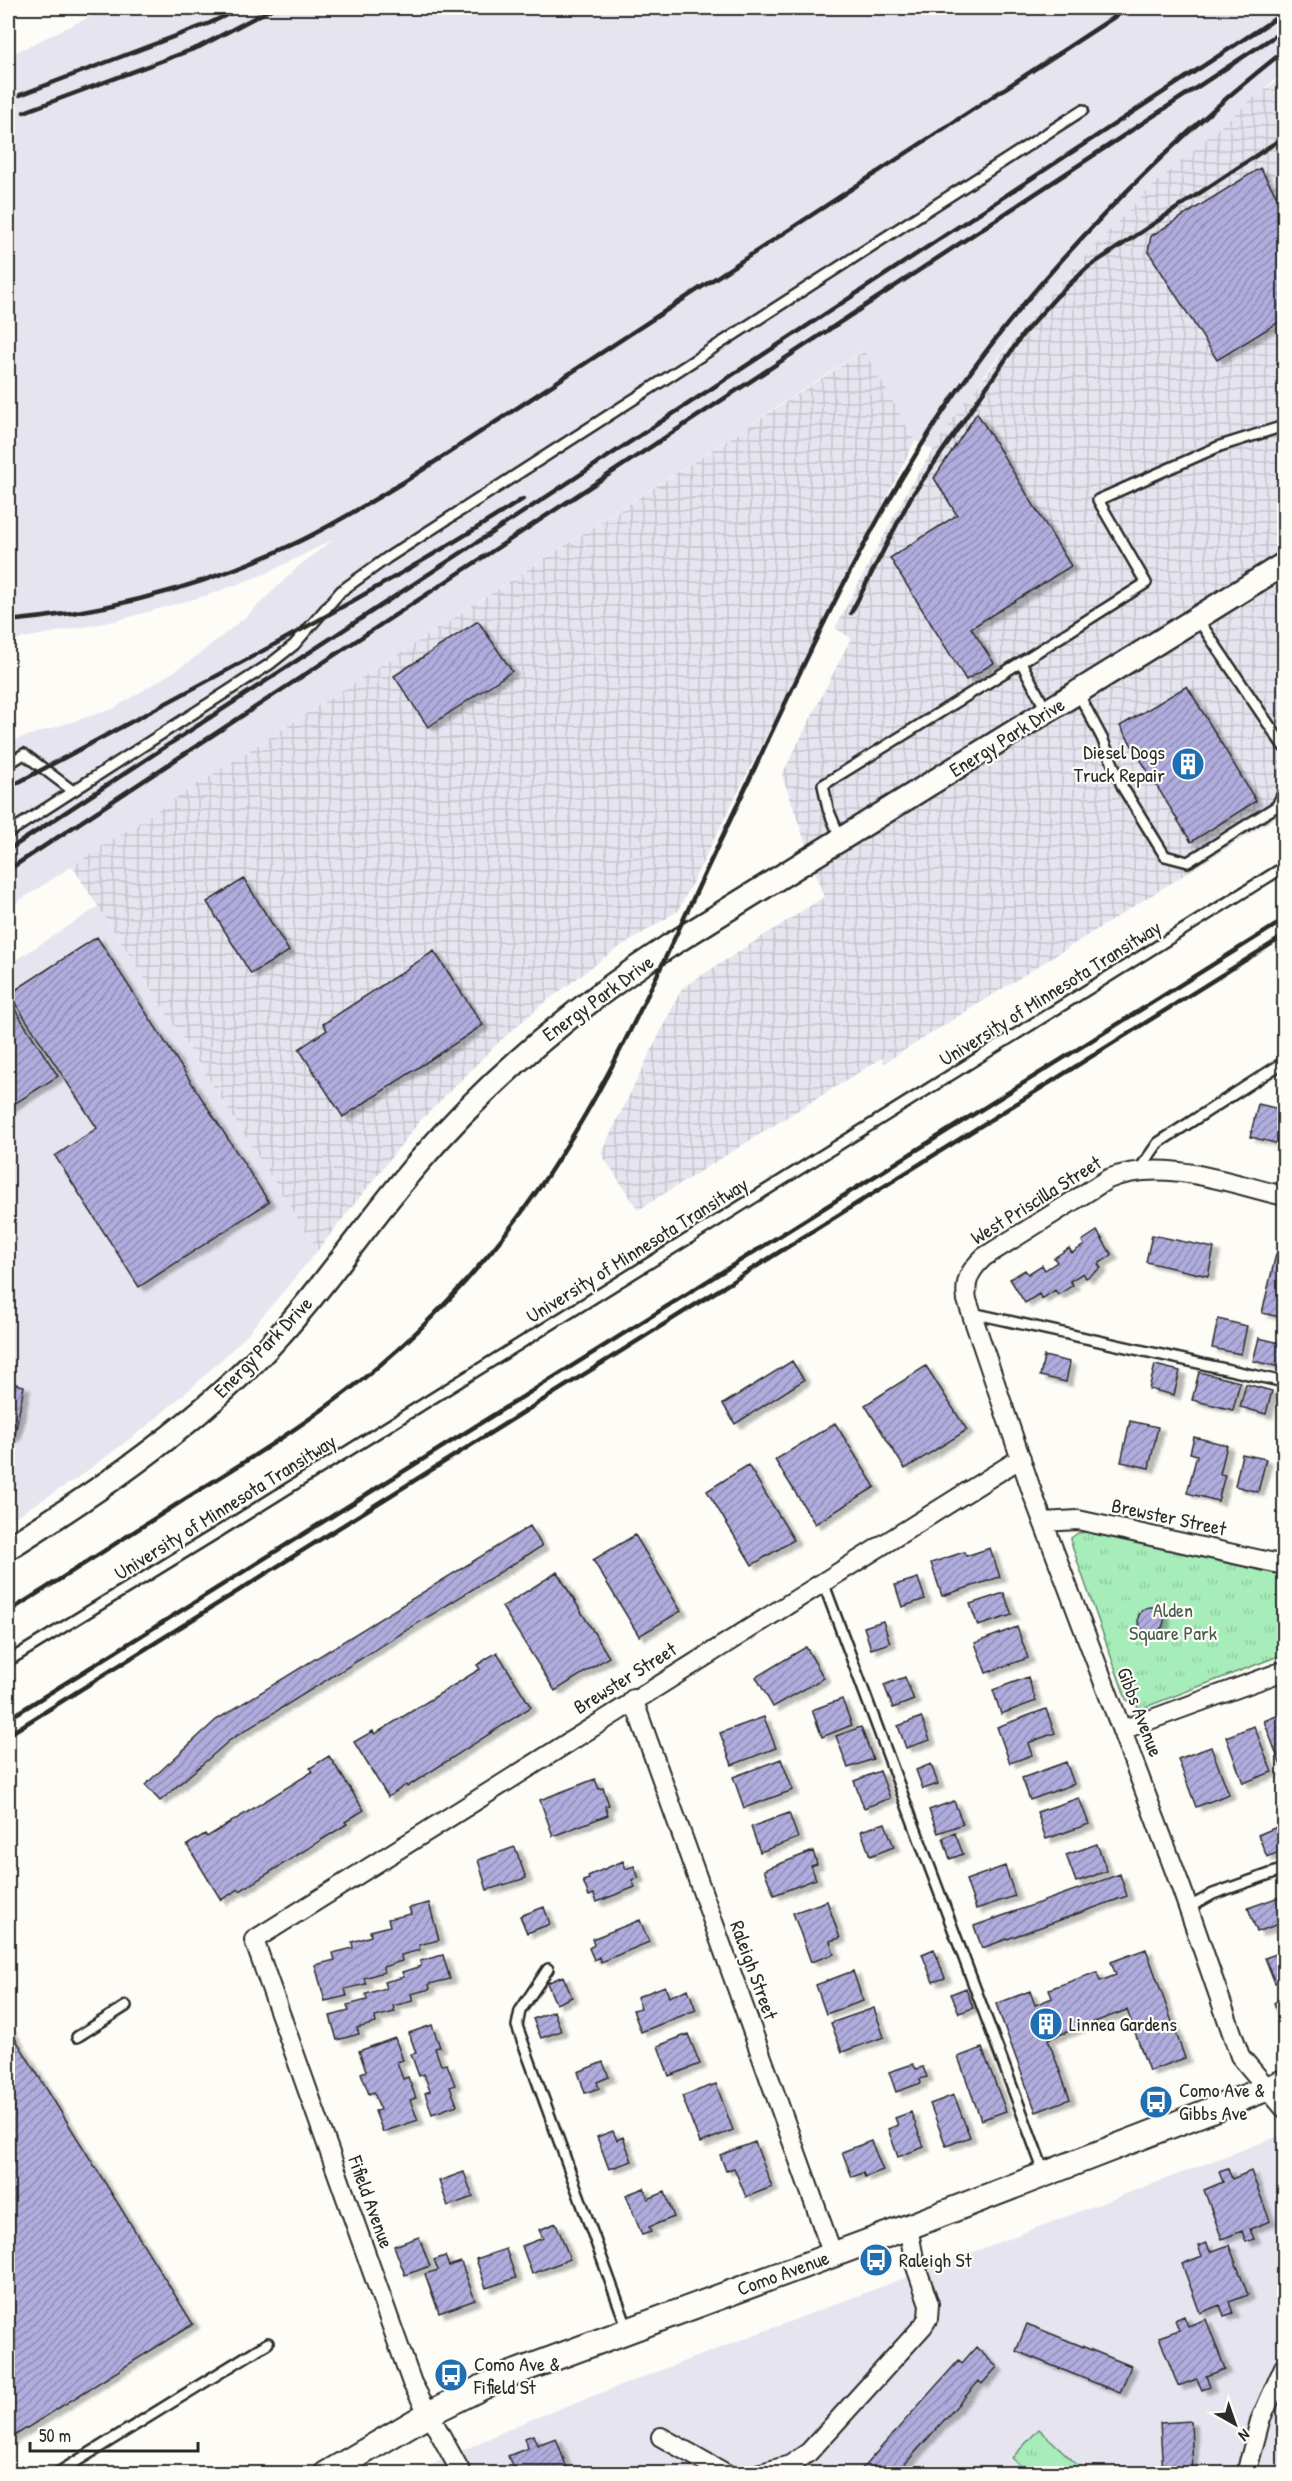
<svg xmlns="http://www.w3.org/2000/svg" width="1292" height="2481" viewBox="0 0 1292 2481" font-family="'Patrick Hand',sans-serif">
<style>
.built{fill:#e6e4ef}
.industrial{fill:url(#industrial-grid)}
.park{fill:url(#park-tufts);stroke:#688c72;stroke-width:1.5}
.building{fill:url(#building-hatch);stroke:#2b2b2b;stroke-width:1.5;filter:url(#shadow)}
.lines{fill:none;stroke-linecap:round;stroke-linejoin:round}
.service-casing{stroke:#2b2b2b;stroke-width:14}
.minor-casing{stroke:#2b2b2b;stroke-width:22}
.tertiary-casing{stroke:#2b2b2b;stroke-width:27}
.secondary-casing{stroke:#2b2b2b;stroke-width:28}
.service{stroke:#fdfcf7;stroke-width:9}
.minor{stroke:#fdfcf7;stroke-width:18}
.tertiary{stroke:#fdfcf7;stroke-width:22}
.secondary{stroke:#fdfcf7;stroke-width:24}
.rail{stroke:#2b2b2b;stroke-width:4.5}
.labels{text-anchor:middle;stroke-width:4.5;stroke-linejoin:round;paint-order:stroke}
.street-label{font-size:20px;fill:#2b2b2b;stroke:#fdfcf7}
.poi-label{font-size:20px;fill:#2b2b2b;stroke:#fdfcf7;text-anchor:start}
.park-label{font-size:20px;fill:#4a5c4e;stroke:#fdfcf7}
</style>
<defs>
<pattern id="industrial-grid" width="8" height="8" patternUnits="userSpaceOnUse" patternTransform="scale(1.5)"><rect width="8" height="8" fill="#e6e4ef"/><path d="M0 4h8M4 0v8" fill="none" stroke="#c5c4cd"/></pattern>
<pattern id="park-tufts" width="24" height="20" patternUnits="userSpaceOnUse" patternTransform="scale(1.5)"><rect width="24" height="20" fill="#a6edb9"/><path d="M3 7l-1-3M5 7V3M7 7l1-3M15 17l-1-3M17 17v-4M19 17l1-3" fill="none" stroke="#8fcb9f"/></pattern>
<pattern id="building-hatch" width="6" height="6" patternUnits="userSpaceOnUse" patternTransform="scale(1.5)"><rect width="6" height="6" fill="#b0acdd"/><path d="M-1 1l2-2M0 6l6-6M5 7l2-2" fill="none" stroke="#8f8cb3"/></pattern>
<filter id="shadow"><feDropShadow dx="6" dy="4" stdDeviation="1.5" flood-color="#0004"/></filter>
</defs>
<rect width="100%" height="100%" fill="#fdfcf7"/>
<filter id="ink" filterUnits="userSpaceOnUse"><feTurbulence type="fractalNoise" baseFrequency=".0167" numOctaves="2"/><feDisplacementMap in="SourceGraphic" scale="12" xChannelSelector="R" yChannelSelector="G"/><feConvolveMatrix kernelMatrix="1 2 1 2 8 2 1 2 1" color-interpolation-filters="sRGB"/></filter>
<g filter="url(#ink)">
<path class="built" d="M108,8H1284V72L1147,191L1046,298L991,366L933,450L915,441L863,351L8,908V742L113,709L189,662L247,616L300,565L334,539L267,573L208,595L115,621L8,641V56Z
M98,907L318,1250L244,1338L190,1389L147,1426L76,1479L8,1521V965Z
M1284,2134V2473L412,2474L522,2423Z"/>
<path class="industrial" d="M1284,77V812L884,1063L882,1058L638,1210L601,1153L682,988L824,897L782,775L851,638L835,628L909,488L958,411L1046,298L1147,191L1259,93Z
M864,351L915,441L678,911L612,952L540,1006L499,1042L420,1121L318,1250L72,866Z"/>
<path class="park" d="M1086,1532L1284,1574V1654L1143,1708L1133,1705L1126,1699L1072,1546L1071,1538L1078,1533Z
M1039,2429L1086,2473H1029L1012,2458Z"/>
<path class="building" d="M1260,168L1284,208V324L1282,320L1217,360L1148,251L1151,236Z
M1284,191V208L1277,196Z
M977,413L1071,566L971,628L994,663L966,680L890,558L957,515L934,478Z
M478,621L512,671L428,727L394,676Z
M1187,686L1256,801L1191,842L1120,726Z
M244,879L289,951L251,974L207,902Z
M97,937L269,1202L139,1287L55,1156L97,1128L9,994Z
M434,951L483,1025L343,1117L299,1049L327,1030L323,1024Z
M8,999L58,1076L8,1108Z
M1282,1075H1284V1100L1277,1099Z
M1258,1104L1284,1110V1145L1250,1137Z
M1097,1231L1112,1255L1098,1264L1101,1268L1086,1278L1083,1273L1070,1281L1073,1285L1058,1295L1055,1290L1042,1299L1039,1294L1025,1303L1010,1279L1025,1270L1028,1274L1042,1265L1045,1270L1057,1262L1054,1258L1069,1248L1072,1253L1084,1245L1082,1241Z
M1152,1235L1214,1248L1208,1276L1146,1262Z
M1276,1254L1284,1256V1318L1262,1313Z
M1218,1319L1247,1326L1241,1354L1212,1348Z
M1259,1338L1284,1344V1368L1253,1361Z
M1044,1356L1070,1362L1066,1382L1040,1376Z
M792,1361L804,1380L735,1424L723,1404Z
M1155,1365L1180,1371L1174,1395L1149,1389Z
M926,1366L967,1430L905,1469L865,1405Z
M1199,1372L1240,1382L1233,1410L1192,1400Z
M8,1382L24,1386L15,1435L8,1440Z
M1246,1384L1272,1391L1266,1414L1240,1407Z
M1130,1421L1158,1427L1149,1468L1121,1462Z
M835,1423L875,1487L815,1524L775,1460Z
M1194,1437L1227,1445L1220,1474L1225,1475L1218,1501L1187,1493L1197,1455L1190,1453Z
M1242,1454L1266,1459L1258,1492L1235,1486Z
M748,1465L794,1540L752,1565L707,1491Z
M530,1526L542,1546L230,1740L160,1801L145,1785L216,1720Z
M635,1535L681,1611L639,1636L593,1560Z
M990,1548L1000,1577L942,1596L931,1563L964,1552L966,1556Z
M557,1572L609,1657L555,1691L502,1607Z
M918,1578L925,1599L902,1607L895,1585Z
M1004,1593L1012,1615L978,1626L970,1604Z
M1138 1620a13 13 0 1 1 26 0a13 13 0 1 1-26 0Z
M883,1621L890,1643L871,1649L864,1627Z
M1017,1627L1028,1658L986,1673L975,1643Z
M806,1647L824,1678L773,1707L756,1677Z
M497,1652L531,1707L407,1787L406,1785L388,1797L354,1742L373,1731L375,1734L480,1669L477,1665Z
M905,1677L914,1700L893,1708L884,1685Z
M1028,1677L1036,1701L1001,1714L993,1690Z
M842,1699L852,1725L822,1737L812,1710Z
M1046,1709L1055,1733L1028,1743L1032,1755L1010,1763L997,1727Z
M1284,1713V1765L1281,1766L1264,1721Z
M764,1717L776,1748L732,1765L720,1733Z
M921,1717L930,1740L906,1748L898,1726Z
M1254,1726L1272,1772L1243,1783L1226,1737Z
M861,1727L873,1759L848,1768L836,1736Z
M1211,1747L1229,1794L1196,1807L1178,1759Z
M329,1756L364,1810L345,1822L347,1824L240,1891L239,1889L221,1900L187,1845L205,1834L207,1837L312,1772L310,1768Z
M781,1759L793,1790L744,1808L733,1777Z
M1066,1762L1074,1784L1030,1800L1022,1778Z
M931,1764L938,1784L923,1789L916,1770Z
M880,1771L890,1798L864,1808L854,1781Z
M595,1779L599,1789L603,1788L609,1805L605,1806L608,1815L553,1836L540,1800Z
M1079,1798L1089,1824L1046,1839L1037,1812Z
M954,1801L963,1824L938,1833L929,1810Z
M789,1813L798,1838L760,1852L751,1827Z
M885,1823L894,1847L870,1856L861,1831Z
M1284,1824V1850L1267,1857L1258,1835Z
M955,1833L963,1854L950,1859L943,1838Z
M1097,1844L1107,1871L1076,1882L1066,1855Z
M515,1847L526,1878L487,1890L478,1860Z
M813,1851L817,1864L811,1866L816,1879L774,1895L764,1870Z
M623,1861L626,1869L634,1866L639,1878L632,1880L635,1887L597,1902L594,1894L589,1896L583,1881L589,1879L588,1876Z
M1005,1866L1015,1896L976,1909L966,1880Z
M1120,1874L1127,1896L982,1948L974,1926Z
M1279,1897L1284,1922L1257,1932L1248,1908Z
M827,1901L840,1938L830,1941L834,1954L811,1962L793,1913Z
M429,1903L439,1940L419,1945L420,1950L401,1955L402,1961L383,1967L384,1972L364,1978L366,1984L345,1989L347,1996L325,2001L315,1965L335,1960L333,1953L353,1948L352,1942L371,1936L370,1931L390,1926L388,1919L411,1914L409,1908Z
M544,1907L550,1924L527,1933L520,1916Z
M640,1920L649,1942L601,1962L599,1957L594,1960L589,1948L594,1945L592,1939Z
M934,1949L945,1978L933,1982L922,1954Z
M1146,1949L1185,2058L1149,2071L1127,2010L1048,2039L1070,2099L1036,2112L996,2004L1030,1991L1035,2005L1052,1998L1049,1989L1097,1972L1100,1981L1116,1975L1111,1962Z
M1284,1951V1979L1275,1983L1265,1958Z
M443,1955L450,1979L429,1984L430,1989L411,1994L413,2001L393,2006L395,2012L375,2017L376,2023L357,2028L359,2034L337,2040L330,2016L349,2011L347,2005L367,2000L366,1994L386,1988L384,1982L404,1977L402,1972L421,1966L420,1961Z
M853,1971L863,2001L826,2014L816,1985Z
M563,1976L572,1997L556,2004L547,1983Z
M665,1986L669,1997L688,1989L696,2010L641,2032L633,2010L641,2008L637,1997Z
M966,1988L973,2008L959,2013L951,1994Z
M1284,1996V2016L1278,2018L1274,2003Z
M874,2008L884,2037L842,2052L831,2023Z
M554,2011L561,2031L541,2038L533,2019Z
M432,2025L440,2047L435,2048L441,2065L447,2064L455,2085L450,2087L457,2105L432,2114L425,2093L430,2091L424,2074L419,2076L411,2054L416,2053L409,2033Z
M8,2027L193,2324L8,2440Z
M688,2034L700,2064L669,2076L658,2046Z
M395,2038L403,2060L397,2062L403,2079L408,2077L416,2098L410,2100L418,2120L383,2132L375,2111L380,2110L374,2092L369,2094L361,2073L366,2071L359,2051Z
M982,2048L1006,2111L981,2120L958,2057Z
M603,2062L609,2077L597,2082L599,2088L585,2093L578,2072Z
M913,2064L916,2069L923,2067L927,2077L920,2079L921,2083L896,2092L889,2072Z
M716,2084L733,2130L700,2143L682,2096Z
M954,2095L970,2137L946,2146L930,2104Z
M911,2112L924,2147L898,2157L888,2129L898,2125L895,2118Z
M613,2131L617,2140L623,2137L632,2161L609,2169L597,2137Z
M871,2141L883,2170L865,2177L863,2173L852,2177L842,2152Z
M755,2142L772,2187L746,2197L734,2168L726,2171L720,2155Z
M1228,2169L1232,2179L1251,2171L1270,2221L1250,2229L1254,2239L1246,2242L1242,2231L1222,2239L1204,2190L1223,2182L1219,2172Z
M464,2172L473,2197L448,2206L439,2181Z
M644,2188L648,2199L665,2192L674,2217L649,2227L651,2232L642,2235L626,2195Z
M556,2223L570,2259L532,2274L522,2246L543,2238L539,2230Z
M419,2237L430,2266L405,2275L394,2246Z
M1207,2243L1210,2252L1229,2245L1248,2295L1229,2302L1233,2313L1224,2316L1220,2305L1200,2313L1182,2264L1202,2256L1198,2246Z
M506,2249L516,2278L486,2288L476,2259Z
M445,2256L449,2266L461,2262L475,2300L439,2313L425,2274L438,2270L434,2260Z
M1184,2316L1188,2326L1206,2319L1225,2369L1206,2376L1210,2387L1202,2390L1197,2379L1178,2386L1159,2337L1179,2330L1175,2320Z
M1027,2324L1131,2366L1120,2393L1016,2351Z
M976,2347L997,2367L982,2384L979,2381L896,2474H863L860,2471L959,2360L962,2363Z
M1191,2421L1193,2474H1163L1160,2423Z
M533,2435L537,2445L556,2438L569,2474H515L508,2456L528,2448L525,2438Z"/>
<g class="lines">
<defs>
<path id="service" d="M1197,618L1284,747
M1078,693L1102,738L1123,788L1165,856L1188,862L1277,806L1284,791
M1046,710L1021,662L1146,583L1098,500L1220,446L1284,426
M8,764L24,754L73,791
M8,833L270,664L294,645L341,591L387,558L1083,110
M841,840L828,809L823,785L1021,662
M1139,1170L1158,1143L1284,1062
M972,1313L1284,1382
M823,1582L1044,2172
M8,1661L223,1529L1284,867
M1188,1908L1213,1894L1284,1869
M548,1969L520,2011L517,2026L628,2330
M77,2037L126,2006
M56,2474L268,2343"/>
<path id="minor" d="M1284,1196C1228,1183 1164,1157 1108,1179L984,1257C970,1270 964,1281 967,1300L1033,1495L1182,1890L1240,2056L1284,2108
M1043,1522L1078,1520L1284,1565
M633,1699L833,2255
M1122,1730L1284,1671
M661,2437L727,2474
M462,2474L412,2383L254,1940L1021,1458
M757,2474L790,2465L809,2452L923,2326L928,2318L929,2304L915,2264L908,2227
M1246,2474L1260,2421L1284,2367"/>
<path id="tertiary" d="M8,1548C97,1492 181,1435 256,1360C316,1300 362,1228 417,1164C490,1078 574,1008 669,946L1284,564"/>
<path id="secondary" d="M326,2474L428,2414L503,2377L908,2227L1284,2082"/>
</defs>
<use href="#service" class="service-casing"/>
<use href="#minor" class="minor-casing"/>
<use href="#tertiary" class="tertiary-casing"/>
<use href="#secondary" class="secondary-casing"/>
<use href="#service" class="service"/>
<use href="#minor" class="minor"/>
<use href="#tertiary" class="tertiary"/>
<use href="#secondary" class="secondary"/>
<path class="rail" d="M8,12L17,8
M20,95L210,23L241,8
M24,112L199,47L273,8
M851,613L911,497L1023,334L1057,296L1087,268L1284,137
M8,621C109,612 209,585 300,541C337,523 372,501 407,480L1128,8
M8,788C181,694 357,605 523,499
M8,850L1284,13
M8,870L1284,30
M8,1612C66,1576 124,1538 182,1501C238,1466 294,1432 346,1392C409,1345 466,1285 513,1224C604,1105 660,966 724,833C795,684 862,529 955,394C1041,270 1166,144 1284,51
M8,1719L1284,920
M8,1735L1284,936"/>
</g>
</g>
<defs>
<symbol id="building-disc" viewBox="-11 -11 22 22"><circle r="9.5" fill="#1f6fb2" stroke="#fdfcf7"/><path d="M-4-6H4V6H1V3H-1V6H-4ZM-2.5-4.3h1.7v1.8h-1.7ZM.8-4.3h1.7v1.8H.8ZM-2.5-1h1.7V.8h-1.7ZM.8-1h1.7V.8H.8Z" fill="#fff"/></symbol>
<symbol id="bus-disc" viewBox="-11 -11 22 22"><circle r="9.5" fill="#1f6fb2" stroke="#fdfcf7"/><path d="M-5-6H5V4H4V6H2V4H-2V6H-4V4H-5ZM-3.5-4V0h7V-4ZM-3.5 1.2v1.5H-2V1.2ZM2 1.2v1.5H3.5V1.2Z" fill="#fff"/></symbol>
</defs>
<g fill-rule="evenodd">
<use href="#building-disc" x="1169" y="745" width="38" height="38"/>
<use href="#building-disc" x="1027" y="2005" width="38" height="38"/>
<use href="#bus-disc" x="1137" y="2083" width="38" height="38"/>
<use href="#bus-disc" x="857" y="2241" width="38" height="38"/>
<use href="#bus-disc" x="432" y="2356" width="38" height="38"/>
</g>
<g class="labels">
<g class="street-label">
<text transform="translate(1007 737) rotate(-32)" y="7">Energy Park Drive</text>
<text transform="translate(1050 993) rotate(-32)" y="7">University of Minnesota Transitway</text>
<text transform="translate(598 998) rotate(-36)" y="7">Energy Park Drive</text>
<text transform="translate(1036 1200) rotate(-32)" y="7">West Priscilla Street</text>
<text transform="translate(637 1250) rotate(-32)" y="7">University of Minnesota Transitway</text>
<text transform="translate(263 1347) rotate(-46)" y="7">Energy Park Drive</text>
<text transform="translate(225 1507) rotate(-32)" y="7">University of Minnesota Transitway</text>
<text transform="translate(1169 1517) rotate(12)" y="7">Brewster Street</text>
<text transform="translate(625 1678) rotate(-32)" y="7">Brewster Street</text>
<text transform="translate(1140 1712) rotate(69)" y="7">Gibbs Avenue</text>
<text transform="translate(754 1970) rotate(70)" y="7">Raleigh Street</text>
<text transform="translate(371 2202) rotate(70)" y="7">Fifield Avenue</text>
<text transform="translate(783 2273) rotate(-20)" y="7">Como Avenue</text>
</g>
<g class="poi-label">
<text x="1165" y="759" text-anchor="end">Diesel Dogs<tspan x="1165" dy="23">Truck Repair</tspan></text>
<text x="1069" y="2031">Linnea Gardens</text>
<text x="1179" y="2097">Como Ave &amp;<tspan x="1179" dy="23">Gibbs Ave</tspan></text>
<text x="899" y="2267">Raleigh St</text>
<text x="474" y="2371">Como Ave &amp;<tspan x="474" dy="23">Fifield St</tspan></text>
</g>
<g class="park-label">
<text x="1173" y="1617">Alden<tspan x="1173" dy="23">Square Park</tspan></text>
</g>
</g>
<rect width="1292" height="2481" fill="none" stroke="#fdfcf7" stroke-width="30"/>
<rect x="15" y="15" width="1262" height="2451" fill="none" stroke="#2b2b2b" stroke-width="2" filter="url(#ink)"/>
<g transform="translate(1235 2424) rotate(140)" stroke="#fdfcf7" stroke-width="4.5" paint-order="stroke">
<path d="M0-4.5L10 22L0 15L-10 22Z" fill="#2b2b2b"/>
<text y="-9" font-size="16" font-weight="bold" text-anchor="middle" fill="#2b2b2b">N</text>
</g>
<path d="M30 2442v9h168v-9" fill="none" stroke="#2b2b2b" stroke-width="3"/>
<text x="39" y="2442" font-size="18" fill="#2b2b2b" stroke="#fdfcf7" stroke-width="4.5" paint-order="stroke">50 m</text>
</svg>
